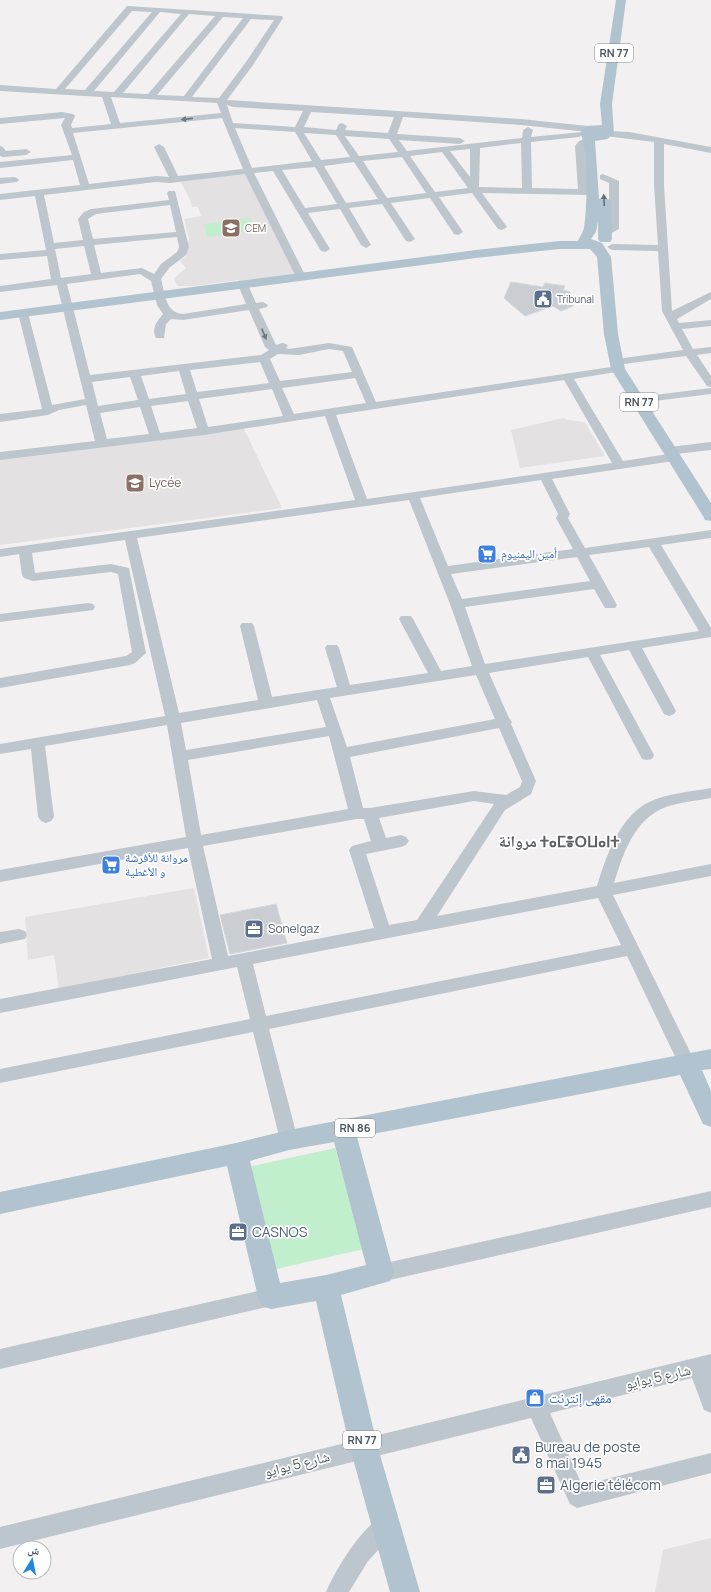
<svg xmlns="http://www.w3.org/2000/svg" width="711" height="1592" viewBox="0 0 711 1592" font-family="Manrope,'Noto Naskh Arabic','Noto Sans Tifinagh',sans-serif">
<style>
.education{fill:#e4e1e2}
.green{fill:#c1eecd}
.building{fill:#caced3;stroke:#d4d7db}
.lines{fill:none;stroke-linecap:round;stroke-linejoin:round}
.minor{fill:#bcc6cc;fill-rule:evenodd}
.major{fill:#b1c3ce;fill-rule:evenodd}
.oneway{fill:#6c787e}
.oneway2{fill:#637179}
.labels{text-anchor:middle;stroke-width:3.5;stroke-linejoin:round;paint-order:stroke}
.far-education-label{font-size:10px;fill:#785e54;stroke:#fff;text-anchor:start}
.far-service-label{font-size:10px;fill:#4e5e75;stroke:#fff;text-anchor:start}
.shield{fill:#fff;stroke:#80898e;stroke-width:1}
.shield-label{font-size:11px;font-weight:bold;fill:#49565d}
.education-label{font-size:12px;fill:#785e54;stroke:#fff;text-anchor:start}
.shop-label{font-size:12px;fill:#366cbe;stroke:#fff;text-anchor:start}
.service-label{font-size:12px;fill:#4e5e75;stroke:#fff;text-anchor:start}
.near-service-label{font-size:14px;fill:#4e5e75;stroke:#fff;text-anchor:start}
.near-street-label{font-size:14px;fill:#49565d;stroke:#fff}
.near-shop-label{font-size:14px;fill:#366cbe;stroke:#fff;text-anchor:start}
.district-label{font-size:16px;font-weight:bold;fill:#5d6165;stroke:#fff}
</style>
<rect width="100%" height="100%" fill="#f3f0f1"/>
<path class="education" d="M248,173L296,273L244,283L238,280L194,286H177L174,278L186,268L180,261L186,256L188,249V242L189,238L184,219L201,216L198,207H192L190,200L180,180Z
M563,418L568,420L585,422L605,456L520,468L511,430Z
M243,427L282,508L0,545V458Z
M194,888L209,958L59,989L54,955L28,960L25,917Z
M711,1538V1592H655L663,1550Z"/>
<path class="green" d="M250,218L256,231L207,237L204,224Z
M335,1148L364,1249L272,1270L248,1167Z"/>
<path class="building" d="M511,282L543,287L545,283L565,286L563,290L570,292L573,306L561,311L553,306L525,316L504,298Z
M276,904L287,943L230,954L220,915Z
M553,1479L554,1490L540,1491L539,1480Z"/>
<g class="lines">
<path class="minor" d="M127,6L282,16L283,18L253,65L227,100L521,119L588,126L593,129L588,132L521,125L403,117L397,134L460,138L465,141L460,144L399,140L407,151L522,138L523,130L528,127L533,130L531,137L582,132L584,134L579,137L531,142L532,188L578,189L575,146L579,141L589,137L594,140L585,146L588,189L594,190L596,192L591,195L482,193L507,227L502,230L498,229L472,193L439,197L463,232L458,235L454,234L430,198L391,203L415,239L410,242L406,241L382,204L349,208L371,245L366,248L361,245L340,209L308,213L330,249L325,252L321,251L273,171L254,173L306,277L301,280L296,277L245,174L170,183L156,182L44,195L54,243L83,240L78,219L84,212L91,209L169,200L167,193L169,191H175L189,247L186,255L169,268L161,279C165,293 165,313 183,314L246,304L238,285L239,283H247L256,303L263,302L268,305L267,307L259,309L276,345L282,343L286,344L288,346L286,348L289,349L329,343L352,347L376,402L618,366L624,369L622,371L574,379L623,461L668,454L664,451L670,447L711,442V450L676,454L680,457L674,461L552,479L570,514L568,518L585,548L711,530V538L661,545L711,628V637L642,648L676,711L674,714L669,716L664,714L629,650L600,655L654,755L652,759L647,760L642,759L640,755L588,657L489,673L509,718L512,722L511,724L536,781L531,794L505,810L437,916L597,886C606,857 619,817 649,802C668,793 690,792 711,788V798C696,801 680,802 666,807C634,819 623,854 614,883L711,864V876L613,895L696,1064L693,1069L687,1071L681,1069L627,956L269,1029L298,1140L295,1146L289,1148L283,1146L280,1140L253,1032L0,1083V1069L250,1019L237,967L0,1013V999L212,959L188,848L0,882V870L186,837L167,725L45,746L54,817L51,821L46,823L41,821L38,817L31,749L0,754V744L165,716L125,540L32,553L35,573L111,564L129,568L146,653L135,663L130,665L0,688V678L126,656L132,652L118,574L111,572L33,581L24,578L22,575L19,554L0,557V549L355,500L325,416L204,435L0,460V452L95,441L86,405L59,410L48,415L0,422V414L42,409L18,313L19,311L23,310L28,313L52,405L85,399L57,285L0,292V286L51,279L47,256L0,260V254L46,250L35,196L0,200V194L80,185L73,160L0,168V162L72,155L61,125L65,118L0,124V118L62,112L73,114L75,116L71,125L72,128L111,124L102,97L0,91V85L56,89ZM132,11L152,12L85,90L65,89ZM160,12L181,14L114,92L94,91ZM189,14L215,16L148,94L123,93ZM223,17L243,18L184,96L157,95ZM251,19L274,20L246,62L219,98L192,97ZM111,97L217,103L221,113L120,123ZM227,105L233,107L303,111L295,127L233,123ZM311,112L394,117L388,133L345,130L347,126L342,123L339,124L336,130L304,127ZM222,118L243,169L178,176L164,147L159,144L154,147L169,177L156,176L89,184L73,133ZM235,128L295,132L312,161L252,168ZM304,133L336,135L350,157L321,160ZM345,136L389,139L398,152L359,156ZM521,143L522,188L479,187L480,148ZM470,149V177L450,151ZM442,152L468,188L435,192L410,156ZM402,157L426,193L387,198L363,161ZM354,162L378,199L346,203L324,166ZM315,167L337,204L305,208L282,170ZM170,205L176,232L93,239L88,219L96,214ZM177,237L179,247L177,252L161,264L154,274L142,268L101,273L94,245ZM84,246L91,274L61,278L55,249ZM140,274L151,281L157,305L163,314C157,321 151,329 156,338H164L166,324L171,319L183,320L249,310L265,347L269,350L261,355L90,375L67,284ZM329,349L343,351L352,372L280,381L270,359L278,354L299,355ZM260,362L269,383L197,392L190,370ZM179,371L186,394L149,399L141,376ZM130,377L138,400L98,406L92,382ZM355,378L366,403L294,414L282,388ZM564,380L612,463L367,499L336,415ZM272,389L283,416L208,427L199,399ZM188,401L197,428L160,433L151,406ZM140,407L149,434L107,439L100,413ZM541,480L558,514L556,518L573,549L448,566L420,498ZM409,500L450,604L472,666L441,671L413,619L411,616H401L399,619L428,673L350,685L339,648L337,645H327L325,648L337,687L272,697L254,626L252,623H242L240,626L258,700L179,713L137,538ZM649,547L699,631L485,664L465,607L594,589L605,608H615L617,605L589,555ZM577,557L590,581L462,599L451,574ZM476,675L495,719L347,747L330,698ZM317,700L326,727L186,750L181,723ZM499,728L522,781L520,787L506,795L474,791L370,808H363L350,757ZM329,736L348,809L201,835L188,760ZM474,801L494,804L417,920L389,925L366,854L401,847L406,845L409,841L406,837L401,835L386,838L379,818ZM357,819H364L371,841L352,846L349,850L374,928L228,956L203,846ZM598,898L621,945L266,1016L253,964Z
M608,131L629,132L711,147V153L664,144V185L672,311L711,292V299L677,319L679,323L711,320V326L682,329L693,349L711,347V353L697,355L711,376V387L707,386L686,356L616,365L610,362L616,359L683,350L662,311L658,251L612,250L607,247L612,244L658,245L654,185V142L605,136L603,134Z
M0,146L3,147L6,151L26,149L31,152L26,155L3,157L0,156Z
M603,174L619,181V229L606,236L601,233L609,228V183L600,179V175Z
M14,177L17,178L19,180L17,182L0,184V178Z
M711,388V394L638,403L632,400L638,397Z
M88,603L93,604L95,607L93,610L0,622V614Z
M19,929L25,931L27,935L25,939L0,944V932Z
M711,1191V1207L381,1282L374,1279L371,1273L374,1267L381,1264Z
M271,1288L278,1291L281,1297L278,1303L271,1306L0,1369V1349Z
M711,1354V1413L704,1410L692,1378L550,1413L582,1485L711,1453V1473L577,1508L570,1504L531,1418L0,1549V1527Z
M386,1514L394,1517L397,1525L394,1533L368,1561L349,1592H326C336,1569 363,1524 386,1514Z"/>
<path class="major" d="M616,0H626L612,104L614,134L607,139L595,141L599,199L604,197L611,201L612,239L610,242H600L598,239V221L596,232L591,239L602,243L611,257L618,334L625,369L711,503V521L705,520L703,516L611,369L604,334L597,257L590,249H559L476,258L0,320V312L476,250L559,241H578C579,237 583,233 584,228C587,210 589,147 580,133L586,126L602,125L600,104Z
M711,1049V1069L702,1070L711,1091V1127L703,1124L680,1075L357,1137L394,1273L390,1281L341,1295L378,1448L420,1592H390L350,1448L316,1301L271,1309L262,1306L258,1297L227,1166L0,1214V1192L236,1143L289,1130ZM334,1142L366,1265L326,1275L280,1283L250,1161L289,1150Z"/>
</g>
<defs><path id="oneway-solid" d="M-6-.8H1V-3.2L6.5 0L1 3.2V.8H-6Z"/></defs>
<g class="oneway">
<use href="#oneway-solid" transform="translate(187 119) rotate(174)"/>
<use href="#oneway-solid" transform="translate(264 334) rotate(67)"/>
</g>
<use class="oneway2" href="#oneway-solid" transform="translate(604 200) rotate(-92)"/>
<defs>
<symbol id="school-square" viewBox="-11 -11 22 22"><rect x="-9" y="-9" width="18" height="18" rx="4" fill="#8d6e63" stroke="#fff"/><path d="M0-5L7-2L0 1L-7-2ZM-4 1L0 2.5L4 1V4Q0 6-4 4Z" fill="#fff"/></symbol>
<symbol id="civic-square" viewBox="-11 -11 22 22"><rect x="-9" y="-9" width="18" height="18" rx="4" fill="#5c6f8a" stroke="#fff"/><path d="M-.6-6.5H3V-4.5H.6V-3L4-1V1h2V6H-6V1h2V-1L-.6-3ZM-1.2 2.5V6h2.4V2.5Z" fill="#fff"/></symbol>
<symbol id="supermarket-square" viewBox="-11 -11 22 22"><rect x="-9" y="-9" width="18" height="18" rx="4" fill="#3f7fe0" stroke="#fff"/><path d="M-6-5.5h2.5l.6 2H6L4.5 2H-2.5L-4.4-4H-6ZM-1.5 3.2a1.3 1.3 0 1 0 .1 0ZM3 3.2a1.3 1.3 0 1 0 .1 0Z" fill="#fff"/></symbol>
<symbol id="office-square" viewBox="-11 -11 22 22"><rect x="-9" y="-9" width="18" height="18" rx="4" fill="#5c6f8a" stroke="#fff"/><path d="M-6-3h4V-5.5h4V-3h4V5H-6ZM-1-4.5V-3h2v-1.5ZM-6 0V1H6V0Z" fill="#fff"/></symbol>
<symbol id="shop-square" viewBox="-11 -11 22 22"><rect x="-9" y="-9" width="18" height="18" rx="4" fill="#3f7fe0" stroke="#fff"/><path d="M-5-2.5h2.3a2.7 3.5 0 0 1 5.4 0H5L5.5 6h-11ZM-1.5-2.5h3a1.5 2.3 0 0 0-3 0Z" fill="#fff"/></symbol>
</defs>
<g fill-rule="evenodd">
<use href="#school-square" x="220" y="217" width="22" height="22"/>
<use href="#civic-square" x="532" y="288" width="22" height="22"/>
<use href="#school-square" x="124" y="472" width="22" height="22"/>
<use href="#supermarket-square" x="476" y="543" width="22" height="22"/>
<use href="#supermarket-square" x="100" y="854" width="22" height="22"/>
<use href="#office-square" x="243" y="918" width="22" height="22"/>
<use href="#office-square" x="227" y="1221" width="22" height="22"/>
<use href="#shop-square" x="524" y="1387" width="22" height="22"/>
<use href="#civic-square" x="510" y="1444" width="22" height="22"/>
<use href="#office-square" x="535" y="1474" width="22" height="22"/>
</g>
<g class="labels">
<g class="far-education-label">
<text x="245" y="232">CEM</text>
</g>
<g class="far-service-label">
<text x="557" y="303">Tribunal</text>
</g>
<g class="shield">
<rect x="595" y="44" width="38" height="18" rx="3"/>
<rect x="620" y="393" width="38" height="18" rx="3"/>
<rect x="335" y="1119" width="40" height="18" rx="3"/>
<rect x="343" y="1431" width="38" height="18" rx="3"/>
</g>
<g class="shield-label">
<text x="614" y="57">RN 77</text>
<text x="639" y="406">RN 77</text>
<text x="355" y="1132">RN 86</text>
<text x="362" y="1444">RN 77</text>
</g>
<g class="education-label">
<text x="149" y="487">Lycée</text>
</g>
<g class="shop-label">
<text x="501" y="558">أمين اليمنيوم</text>
<text x="125" y="862">مروانة للأفرشة<tspan x="125" dy="14">و الأغطية</tspan></text>
</g>
<g class="service-label">
<text x="268" y="933">Sonelgaz</text>
</g>
<g class="near-service-label">
<text x="252" y="1237">CASNOS</text>
<text x="535" y="1452">Bureau de poste<tspan x="535" dy="16">8 mai 1945</tspan></text>
<text x="560" y="1490">Algerie télécom</text>
</g>
<g class="near-street-label">
<text transform="translate(658 1377) rotate(-13)" y="5">شارع 5 يوايو</text>
<text transform="translate(297 1464) rotate(-14)" y="5">شارع 5 يوايو</text>
</g>
<g class="near-shop-label">
<text x="549" y="1403">مقهى إنترنت</text>
</g>
<g class="district-label">
<text x="559" y="847">مروانة ⵜⴰⵎⴻⵔⵡⴰⵏⵜ</text>
</g>
</g>
<g transform="translate(32 1560) rotate(10)"><circle r="19" fill="#ffffff" stroke="#b6bbbe"/>
<path d="M0-3L7 15L0 10L-7 15Z" fill="#1f87de"/>
<text y="-6" font-size="11" font-weight="bold" text-anchor="middle" fill="#49565d">ش</text>
</g>
</svg>
